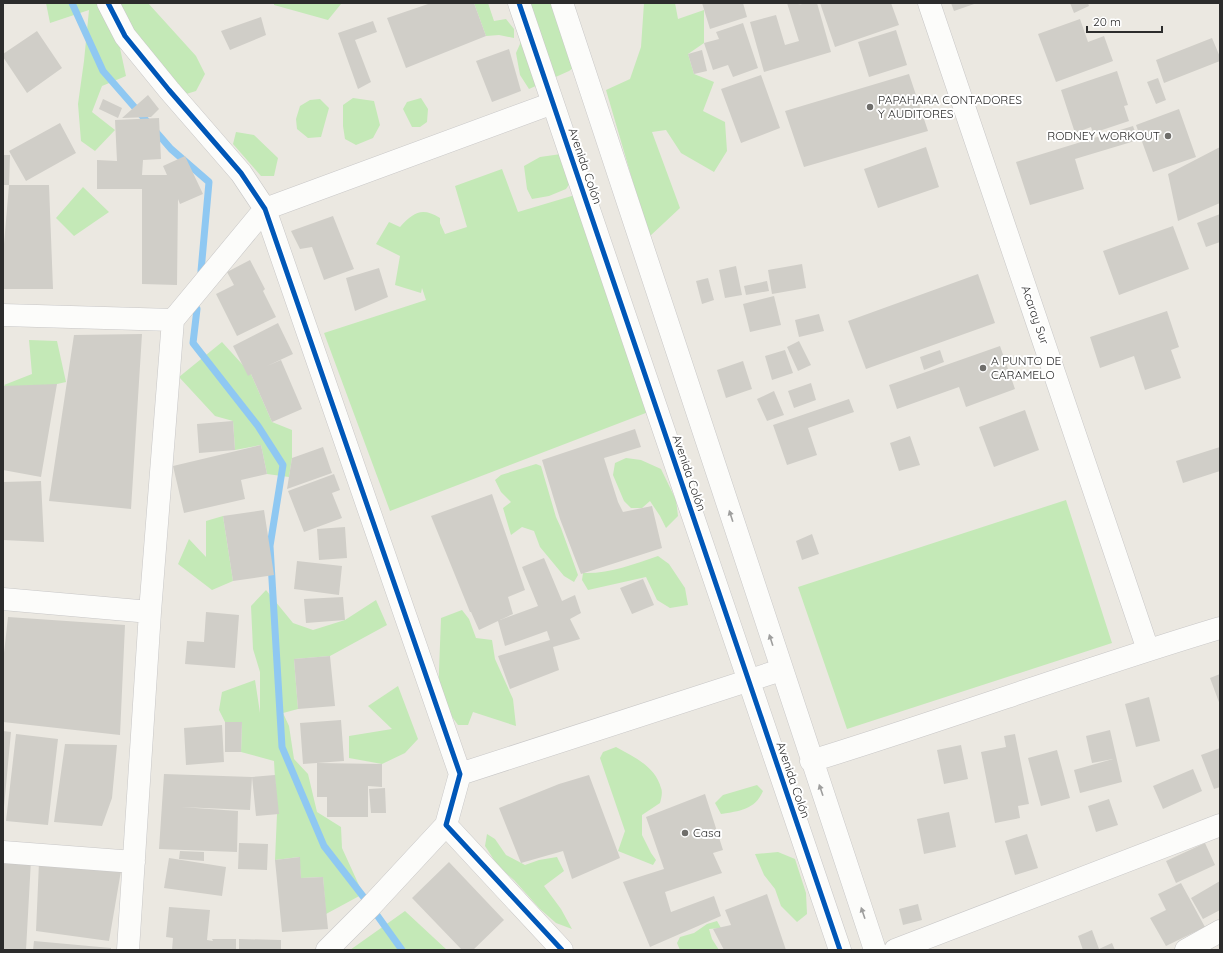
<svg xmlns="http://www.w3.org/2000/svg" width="1223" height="953" viewBox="0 0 1223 953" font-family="Quicksand,sans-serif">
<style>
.green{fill:#c4e9b7}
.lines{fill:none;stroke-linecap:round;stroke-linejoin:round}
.stream{stroke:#8fc8f2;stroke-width:7}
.building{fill:#d0cec8}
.minor-casing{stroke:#c8c7c7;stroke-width:23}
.minor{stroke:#fcfcfa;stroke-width:22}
.cycleway-casing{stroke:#fff;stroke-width:8}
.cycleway{stroke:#0057b8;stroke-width:5}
.oneway{fill:#9e9e9d}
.poi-dot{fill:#6f6e6b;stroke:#fff;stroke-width:1.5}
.labels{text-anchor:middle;stroke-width:4;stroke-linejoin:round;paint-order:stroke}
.poi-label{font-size:12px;fill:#2c2c2c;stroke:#fff;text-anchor:start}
.street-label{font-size:12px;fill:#2c2c2c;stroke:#fff}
</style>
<rect width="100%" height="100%" fill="#ebe8e1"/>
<path class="green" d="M46,3H106L112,11L126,76L102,86L92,112L115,130L95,151L81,141L78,104L84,61L89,10L50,23Z
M118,3H148L196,56L205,74L196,91L183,95L121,28Z
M274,3H340L341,4L328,20L274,5Z
M474,3H488L494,21L506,19L514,29V38L499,35L486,36Z
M519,3H545L562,5L581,62L569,71L529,89L520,75L516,53L520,44Z
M644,3H675L678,19L704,10V43L688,54L694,74L714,82L703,111L725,122L727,151L714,172L681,153L666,130L652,132L680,208L649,237L606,90L630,79L641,47Z
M353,98L374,101L380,125L373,138L356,145L345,139L343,126V105Z
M421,98L428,109L427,122L420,127H412L403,109L407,102Z
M320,99L329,108L321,137L308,138L297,129L296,119L300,106L310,100Z
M236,132L254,135L278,158L274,176H261L233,144Z
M561,154L575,176L566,189L549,196L532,199L527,189L524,166L540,157Z
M502,169L518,212L575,195L651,411L390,511L324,333L426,300L422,288L421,293L395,285L400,256L376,244L389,222L400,227C414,212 422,207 440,218V223L445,234L467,227L455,186Z
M83,187L109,212L74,236L56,218Z
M29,340L57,341L66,382L57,384L23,402L4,385L32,374Z
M222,342L251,374L272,422L292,430V458L289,477L267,474L261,445L235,450L233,421L215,416L179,377Z
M626,458L641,460L661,469L676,500L678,516L666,528L660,516L650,501L642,508H631L624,501L613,475L615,463Z
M536,464L541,466L556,517L561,528L578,575L574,582L564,576L540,547L534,531L522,527L511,535L503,508L511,502L501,492L495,480L501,475Z
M1066,500L1112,643L847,729L798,587Z
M223,516L233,581L212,590L178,564L189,539L206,557V521Z
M658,556L669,564L685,588L688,605L670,608L657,600L646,577L588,590L582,580L583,573C609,574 634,564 658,556Z
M266,590L293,623L313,630L345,620L376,600L387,625L330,656L294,659L298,709L283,713L289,726L294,759L308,774L317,812L341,827L342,848L363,894L326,914L323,877L301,878L299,857L275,860L277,814L274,761L241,752L242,722H225L219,710L222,692L255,680L260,713V672L253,649L251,606Z
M462,610L469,619L476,638L492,640L495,659L513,699L516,726L473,712L468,725H458L438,697L441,618Z
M398,686L418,739L405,753L382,764L349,758V736L392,729L368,706Z
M616,747C634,757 655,766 661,788C663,792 661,799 660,803L642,815V835L651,853L656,860L653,865L618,851L625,831L600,758L603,752Z
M757,785L763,791C755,810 739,811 721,814L715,803L723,795Z
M487,834L495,839L506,855L525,865L539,860L557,857L564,871L544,886L561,909L572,929L556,923L540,909L514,880L498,866L485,846Z
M778,852L795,859L806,893L807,914L797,922L781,906L775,889L764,875L755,854Z
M405,911L447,950H350Z
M717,921L721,928L709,929L712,939L719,950H680L677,943L680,937L694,933L707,924Z"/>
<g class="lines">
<path class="stream" d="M72,3L103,71L171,149L209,182L201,271
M197,309L193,343L258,426L283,465L270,546L282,747L324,846L369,904L402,950"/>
</g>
<path class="building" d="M431,3H474L486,36L406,68L387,18Z
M702,3H743L747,17L710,29Z
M787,3H803L798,5L806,3H817L831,52L764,72L750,22L776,15L785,45L799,41Z
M820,3H891L899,25L835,47Z
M951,3H977L954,11Z
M1070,3H1088L1089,6L1074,13Z
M261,17L266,35L230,50L221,31Z
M1080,19L1088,42L1104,36L1113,61L1056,82L1038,34Z
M373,21L377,32L355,40L371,82L358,89L338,33Z
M743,23L758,68L733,77L728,65L713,70L704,43L719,39L716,32Z
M896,30L907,65L869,77L858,42Z
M37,31L62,68L27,93L3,57V54Z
M1212,38L1220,57V61L1164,83L1156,60Z
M509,49L521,91L492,102L476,61Z
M702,50L707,71L694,74L688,54Z
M1117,71L1128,105L1124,106L1129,121L1093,133L1091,127L1075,133L1061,90Z
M909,74L928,131L804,167L785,111Z
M761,75L780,128L741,143L721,89Z
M1158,78L1166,100L1156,104L1147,82Z
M148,95L159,109L151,117L122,118Z
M103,99L122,108L118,118L99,109Z
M1179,109L1196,157L1153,172L1136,125Z
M159,118L161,159L143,160L142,175H167L163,166L185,156L203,194L180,204L178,199L177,285L142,284V189H97V160L117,161L115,120Z
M60,123L76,153L26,181L9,151Z
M1133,126L1138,140L1075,159L1084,189L1030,205L1016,162Z
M926,147L939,187L878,208L864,169Z
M1220,147V203L1178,221L1168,174Z
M3,155H10L9,185H3Z
M9,185H49L53,289H3V256Z
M1220,214V242L1206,247L1197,223Z
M333,216L354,269L324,280L312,247L300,249L291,231Z
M1173,226L1189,269L1119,295L1103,251Z
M250,260L265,289L263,291L276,317L237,336L216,294L234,285L227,272Z
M802,264L806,288L772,294L768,270Z
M736,266L742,295L725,298L719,270Z
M379,268L388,297L355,311L346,278Z
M978,274L995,323L866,369L848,321Z
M708,278L714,300L702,304L696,281Z
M767,281L769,291L746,295L744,286Z
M774,296L781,325L750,332L743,304Z
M1167,311L1179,347L1171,350L1181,378L1145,390L1134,356L1100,368L1090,337Z
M819,314L824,331L799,337L795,320Z
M278,323L293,354L267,366L281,360L302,409L272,422L251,374L248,376L233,346Z
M142,334L131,509L49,501L74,335Z
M799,341L811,365L798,371L787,347Z
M1000,346L1015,389L966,407L959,387L897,409L889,385Z
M785,350L793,373L772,380L765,356Z
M940,350L944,362L924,370L920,357Z
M743,361L752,389L726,398L717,370Z
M811,383L816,400L794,408L788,391Z
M57,384L41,477L3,470V386Z
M774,391L784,415L767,421L757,399Z
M849,399L854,412L808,428L817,455L787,465L773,425Z
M1025,410L1039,450L994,467L979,427Z
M233,421L235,450L199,453L197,424Z
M635,429L641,447L604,458L618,502L623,512L652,506L662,548L581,574L560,519L542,460Z
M910,436L920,465L899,471L890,443Z
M261,445L267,474L241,480L245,499L184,513L173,466Z
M323,447L332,473L287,489L292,458Z
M1220,447V471L1183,483L1176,461Z
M334,474L340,490L332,493L342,518L304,532L288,491Z
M41,481L44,542L3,540V482Z
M492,494L525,590L508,597L513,614L500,620L538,606L522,567L544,558L562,601L575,595L581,613L570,619L580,639L553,647L559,670L510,689L498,656L550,640L547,631L505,646L498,621L479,630L471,612H470L431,516Z
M264,510L274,575L233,581L223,516Z
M345,527L347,558L319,560L317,529Z
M812,534L819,554L802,560L796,541Z
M297,561L342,566L339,595L294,589Z
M643,579L654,605L632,614L620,588Z
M343,597L345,620L306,623L304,599Z
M206,612L239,615L235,668L185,664L187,641L204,642Z
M8,617L125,625L120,735L3,722V662Z
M330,656L335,706L298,709L294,659Z
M1220,674V705L1210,678Z
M1149,697L1160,741L1136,747L1125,704Z
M341,720L344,761L303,764L300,723Z
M225,722H242L241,752H225Z
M222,725L224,762L186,765L184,728Z
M1110,730L1122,782L1080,793L1074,770L1113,759L1092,763L1086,736Z
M3,731L11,732L4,807L3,806Z
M16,734L58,739L48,825L6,821Z
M1015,734L1029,804L1018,806L1020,818L995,823L981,752L1006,747L1004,736Z
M65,744L117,745L112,798L102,826L54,822Z
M961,745L968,779L944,784L937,750Z
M1220,748V787L1214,789L1201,755Z
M1057,750L1070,798L1041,806L1028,758Z
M317,763L382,764V787L368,786V817H327V797H317Z
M1193,769L1202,791L1163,809L1153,786Z
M164,774L252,777L250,810L181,807L238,811L237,852L159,849Z
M275,775L279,814L256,816L252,777Z
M589,775L620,858L572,879L563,851L521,863L499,808L559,784Z
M385,788L386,813H371L369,789Z
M705,794L723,850L713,853L722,873L665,892L671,912L714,896L721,916L650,947L623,882L664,869L646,817Z
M1109,799L1118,825L1096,832L1088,806Z
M949,812L956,847L924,854L917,819Z
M1027,834L1038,868L1015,875L1005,841Z
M239,843L268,844L267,870L238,869Z
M1205,843L1215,865L1176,883L1166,861Z
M180,851L204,852V861L179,859Z
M300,857L301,878L323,877L328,929L282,932L275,860Z
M169,858L226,867L222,896L164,888Z
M31,860L26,950H3V861Z
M39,862L121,871L109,941L36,931Z
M449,862L504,920L473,950H462L412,898Z
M1220,881V910L1203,919L1191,898Z
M1181,883L1205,927L1166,946L1150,918L1166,910L1158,894Z
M767,894L786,950H724L713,929L731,925L725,910Z
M918,904L922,920L903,925L899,909Z
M169,907L210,910L207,940L213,941L212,939H236V950H172L173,938L166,937Z
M1092,930L1099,949L1112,943L1115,950H1083L1078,936Z
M239,939L281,940V950H239Z
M34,941L111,948V950H33Z"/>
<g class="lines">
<defs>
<path id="minor" d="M108,3L125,36L169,90L241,173L265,209L460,774L446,825L562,950
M519,3L840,950
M562,3L875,950
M929,3L1148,650
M3,315L173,320L265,209L553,103
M3,599L150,612
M811,761C948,719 1083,669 1220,628
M460,774L781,670
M3,852L134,862
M128,950L150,612L173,320
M327,950L370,907L446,825
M895,950L1220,825
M1186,950L1220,931"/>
</defs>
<use href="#minor" class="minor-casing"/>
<use href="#minor" class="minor"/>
<defs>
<path id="cycleway" d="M108,3L125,36L169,90L241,173L265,209L460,774L446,825L562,950
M519,3L840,950"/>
</defs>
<use href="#cycleway" class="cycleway-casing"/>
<use href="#cycleway" class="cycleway"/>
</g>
<defs><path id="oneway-solid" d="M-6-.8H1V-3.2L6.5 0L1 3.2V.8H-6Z"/></defs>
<g class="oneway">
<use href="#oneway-solid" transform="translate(731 516) rotate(-108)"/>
<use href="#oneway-solid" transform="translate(771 640) rotate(-108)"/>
<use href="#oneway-solid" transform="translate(821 790) rotate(-109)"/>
<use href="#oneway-solid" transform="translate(863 913) rotate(-109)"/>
</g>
<g class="poi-dot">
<circle cx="870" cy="107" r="4"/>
<circle cx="1168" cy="136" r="4"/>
<circle cx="983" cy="368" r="4"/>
<circle cx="685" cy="833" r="4"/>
</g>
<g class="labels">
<g class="poi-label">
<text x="878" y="104">PAPAHARA CONTADORES<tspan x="878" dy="14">Y AUDITORES</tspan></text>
<text x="1160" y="140" text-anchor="end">RODNEY WORKOUT</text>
<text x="991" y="365">A PUNTO DE<tspan x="991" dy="14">CARAMELO</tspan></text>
<text x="693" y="837">Casa</text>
</g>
<g class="street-label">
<text transform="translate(585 166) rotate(71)" y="4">Avenida Colón</text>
<text transform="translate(1035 315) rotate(71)" y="4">Acaray Sur</text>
<text transform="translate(689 473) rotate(71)" y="4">Avenida Colón</text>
<text transform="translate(793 780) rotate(71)" y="4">Avenida Colón</text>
</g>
</g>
<rect width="1223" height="953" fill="none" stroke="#2c2c2c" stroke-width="8"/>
<path d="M1087 26v6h75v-6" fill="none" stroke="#2c2c2c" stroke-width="2"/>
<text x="1093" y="26" font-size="12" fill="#2c2c2c" stroke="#ffffff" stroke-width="3" paint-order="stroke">20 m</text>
</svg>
